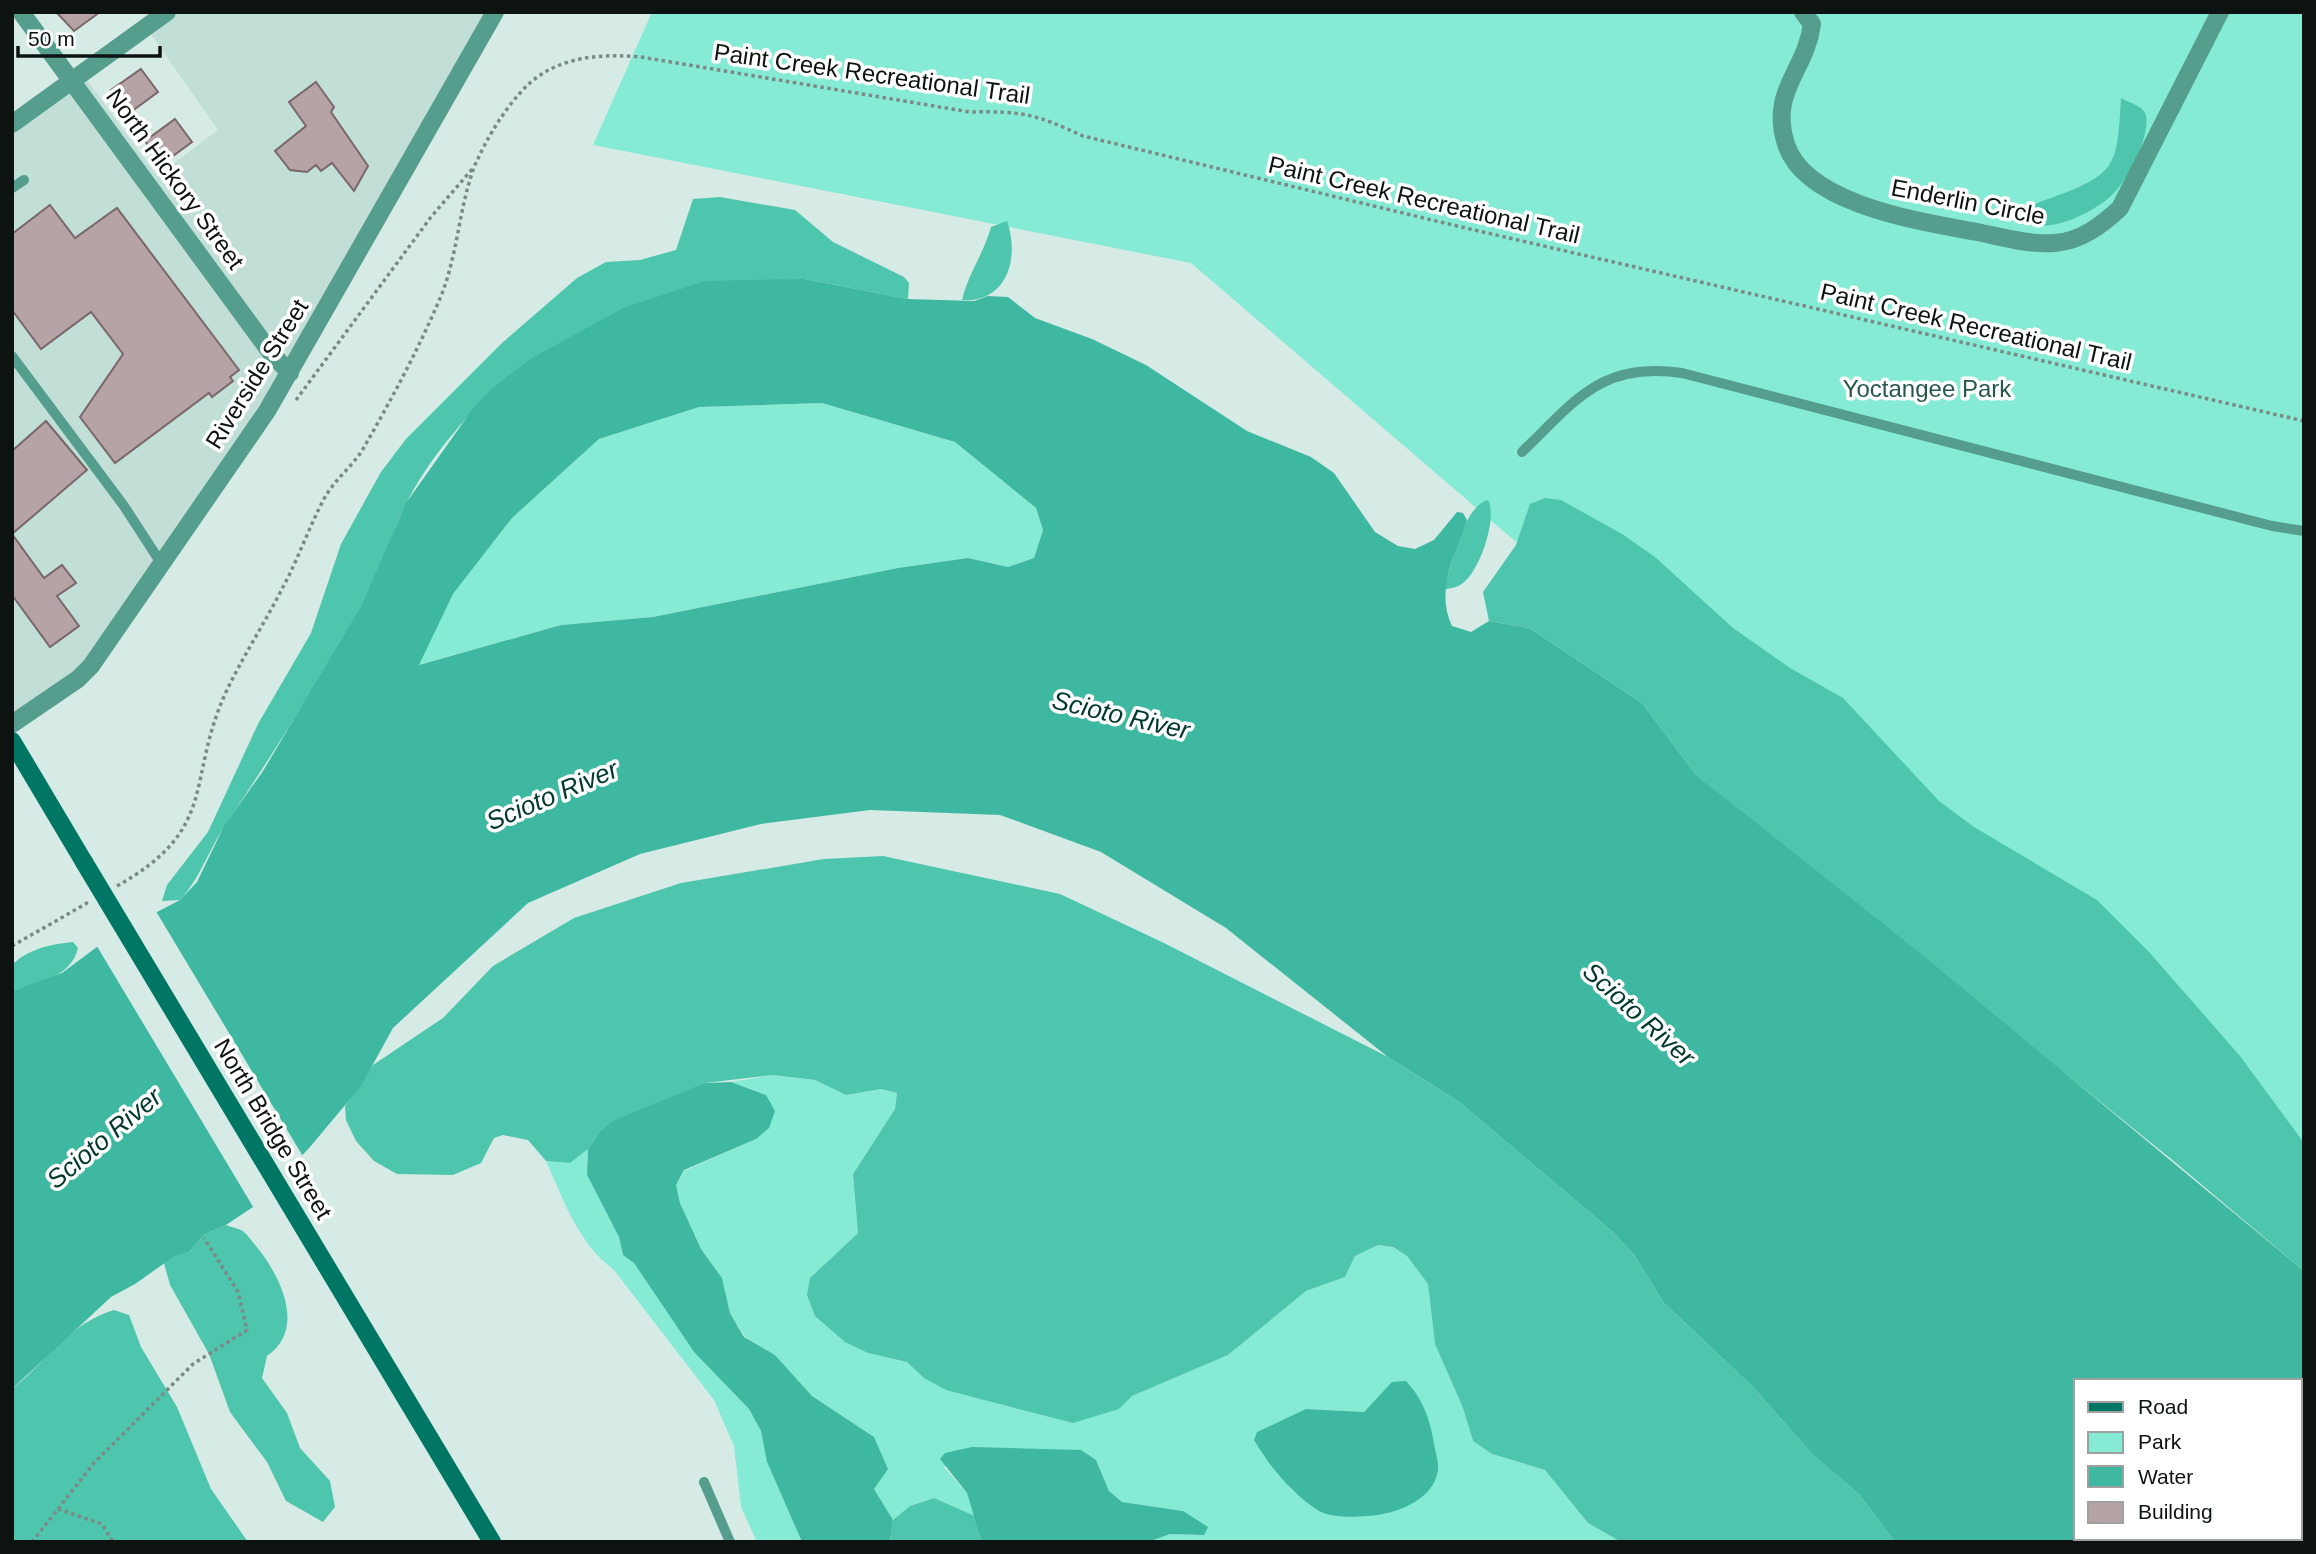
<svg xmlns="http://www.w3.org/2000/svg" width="2316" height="1554" viewBox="0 0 2316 1554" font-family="Arial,sans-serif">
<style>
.built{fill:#c1dfd7}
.green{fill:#85ebd4;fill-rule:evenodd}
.forest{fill:#4ec5ad}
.water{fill:#3fb8a1;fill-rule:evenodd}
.pier{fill:#d6ebe5}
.building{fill:#b6a3a5;stroke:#796769;stroke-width:2}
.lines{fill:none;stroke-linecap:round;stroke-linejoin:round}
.path{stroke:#7b8a85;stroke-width:3.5;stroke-dasharray:3.5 3.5;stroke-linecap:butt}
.lane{stroke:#559e8d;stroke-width:10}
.street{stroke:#559e8d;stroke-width:18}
.secondary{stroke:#007664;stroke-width:18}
.secondary-bridge{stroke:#007664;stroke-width:18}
.labels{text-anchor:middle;stroke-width:7;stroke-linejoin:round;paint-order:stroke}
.street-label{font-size:24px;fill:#0c1311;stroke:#fff}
.park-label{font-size:24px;fill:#26584d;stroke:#fff}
.water-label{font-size:26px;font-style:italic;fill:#00382e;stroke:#fff}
</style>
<rect width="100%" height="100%" fill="#d6ebe5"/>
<path class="built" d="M178,12H503L171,561L95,675L12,731V135L87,80L157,176L218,130L150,33Z"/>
<path class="green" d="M652,12H2304V1208L1951,888L1509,536L1191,263L593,145Z
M822,403L955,442L1036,508L1043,530L1034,558L1008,567L968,558L898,568L653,617L561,625L418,665L453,594L512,518L599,439L699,407Z
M773,1075L815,1080L846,1095L881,1089L897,1093L895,1109L853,1174L858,1233L810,1278L868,1353L907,1362L924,1378L1119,1409L1132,1396L1228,1355L1306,1291L1345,1277L1355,1256L1378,1245L1393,1247L1407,1256L1428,1284L1435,1344L1463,1408L1473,1441L1492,1454L1545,1470L1588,1523L1621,1542H1148L1170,1534L1204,1535L1183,1511L1122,1502L1109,1491L1096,1460L944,1467L967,1493L975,1516L934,1498L910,1506L893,1520L874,1489V1437L812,1396L775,1355L745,1337L730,1313L722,1278L701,1249L680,1203L676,1185L684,1171L756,1139L766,1095L731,1082ZM1392,1383L1321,1512L1292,1490L1263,1455L1306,1409L1364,1412Z
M588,1149L587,1175L619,1237L623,1255L634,1263L694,1352L749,1409L761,1431L767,1462L802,1542H757L741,1507L734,1446L714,1400L614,1270C578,1243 564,1201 546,1161L570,1163Z"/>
<path class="forest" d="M2121,98C2128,102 2139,105 2144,111C2155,129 2127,181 2113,194C2095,212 2043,239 2021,218C2029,205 2037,203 2051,198C2117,174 2117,167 2121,98Z
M720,197L795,210L833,242L904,277L909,283L908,299L805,279L527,361C481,398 432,451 405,506C389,539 379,576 361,608C319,682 273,753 226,824C209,849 201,877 180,900L162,901L167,885L208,832L258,724L311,633L341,544L381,472L406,439L502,343L577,278L606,262L640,260L676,250L693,199Z
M1007,221C1020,258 1007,303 962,300C968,274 984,253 991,227Z
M1545,498L1561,500L1622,534L1655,557L1733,628L1790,668L1843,698L1939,801L1974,827L2097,900L2149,952L2240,1056L2304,1143V1271L2176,1163L1696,775L1642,703L1529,628L1489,621L1483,592L1516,545L1530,504Z
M1488,500C1498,518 1479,575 1460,585C1456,588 1449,588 1444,590C1451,567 1463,506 1488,500Z
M883,856L1060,894L1164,943L1388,1057L1458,1101L1613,1232L1635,1256L1663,1302L1752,1386L1814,1456L1860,1495L1895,1542H1621L1588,1523L1545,1470L1492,1454L1473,1441L1463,1408L1435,1344L1428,1284L1407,1256L1393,1247L1378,1245L1355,1256L1345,1277L1306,1291L1228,1355L1132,1396L1119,1409L1073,1423L946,1390L924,1378L907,1362L868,1353L845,1342L815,1316L807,1295L810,1278L858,1233L853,1174L895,1109L897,1093L881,1089L846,1095L815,1080L773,1075L705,1083L599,1133L588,1149L570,1163L546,1161L528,1140L503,1135L494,1138L481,1163L453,1175L397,1174L374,1161L356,1141L346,1120L345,1106L373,1065L443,1018L493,966L574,918L681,883L824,859Z
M73,942L78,948C71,978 38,982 12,991V965C28,949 51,944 73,942Z
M226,1225C230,1227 237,1228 241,1230C247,1233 252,1242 256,1246C280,1275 307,1329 267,1356L262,1378L287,1413L300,1448L330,1481L335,1507L323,1522L286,1501L267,1462L230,1412L209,1354L170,1285L164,1263L176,1254L189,1252L205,1234Z
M114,1310L129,1315L141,1347L177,1407L211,1489L248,1542H12V1389C49,1360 66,1325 114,1310Z
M934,1498L975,1516L982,1542H890L893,1520L910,1506Z
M2189,1538H2260L2264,1542H2191Z"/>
<path class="water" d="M805,279L908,299L974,301L988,296L1008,297L1035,318L1092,339L1146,365L1247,431L1311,457L1334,473L1375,532L1398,546L1415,549L1434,540L1457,512L1463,513L1467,520C1455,555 1435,590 1452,626L1471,632L1489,621L1529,628L1642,703L1696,775L1915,949L2304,1271V1542H2264L2260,1538H2300V1381H2076V1538H2189L2191,1542H1895L1860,1495L1814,1456L1752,1386L1663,1302L1635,1256L1613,1232L1458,1101L1388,1057L1226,928L1101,852L1000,815L870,810L761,824L640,854L528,903L393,1028L361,1086L310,1147L253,1207L226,1225L205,1234L189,1252L176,1255L135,1284L111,1297L12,1389V991L62,973L113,935L180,900L197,882L224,826L263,771L362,605L406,503L472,410L490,390L527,361L623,308L705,281ZM822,403L955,442L1036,508L1043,530L1034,558L1008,567L968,558L898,568L653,617L561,625L419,665L453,594L512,518L599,439L699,407Z
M731,1082L766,1095L775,1111L769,1128L756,1139L684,1170L676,1185L680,1203L701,1249L722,1278L730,1313L744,1337L775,1355L812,1396L874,1437L888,1469L874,1489L893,1520L890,1542H802L767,1462L761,1431L749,1409L694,1352L634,1263L623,1255L619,1237L587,1175L588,1149L599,1133L613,1121L705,1083Z
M1406,1381C1421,1397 1429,1416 1433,1438C1434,1447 1439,1461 1438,1470C1434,1501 1393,1515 1367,1516C1352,1517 1332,1518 1319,1511C1292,1494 1270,1467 1254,1440L1257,1432L1306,1409L1364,1412L1392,1382Z
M972,1447L1081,1450L1096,1460L1109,1491L1122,1502L1183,1511L1208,1527L1204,1535L1170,1534L1148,1542H982L967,1493L940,1459L945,1453Z"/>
<path class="pier" d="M154,908L304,1158L255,1210L95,943Z"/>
<path class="building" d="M56,12H100L74,31Z
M141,69L158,92L128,114L111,90Z
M316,82L334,107L331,112L368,166L354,191L332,163L321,171L316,165L307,172L290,170L275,151L306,126L289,102Z
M175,119L192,142L162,164L145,141Z
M50,205L75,238L117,208L239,370L230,377L233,381L212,397L209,393L115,463L80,417L123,354L91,312L41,349L12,310V234Z
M46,421L87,470L12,534L44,578L62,565L76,583L57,596L79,626L50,647L12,595V451Z"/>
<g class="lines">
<path class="path" d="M296,400L431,217L474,167
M117,886C220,828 185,782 226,692C243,656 266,621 284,585C299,557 309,527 324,499C334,480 352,467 363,449C390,402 417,352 438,303C458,259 458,209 475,165C486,140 502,113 520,93C551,57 597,53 641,57L970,112C1023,111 1035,114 1083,136L1457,226L2304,421
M12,946L89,902
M58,1509L102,1524L113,1542
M32,1542L94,1463L193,1364L247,1330L238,1292L204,1238"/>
<path class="lane" d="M12,188L24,180
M12,356L124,506L161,563
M1522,452C1575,401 1601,361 1682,373L2272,526L2304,531
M704,1482L730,1542"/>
<path class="street" d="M21,12L271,353L290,373
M1803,12L1812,24C1806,71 1769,91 1786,144C1805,205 1923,222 1977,232C2002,237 2029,245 2055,243C2081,241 2102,225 2120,208L2220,12
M12,124L167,12
M12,724L78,679L91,666L267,411L495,12"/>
<path class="secondary" d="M12,741L84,862"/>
<path class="secondary-bridge" d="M84,862L492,1542"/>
</g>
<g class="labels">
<g class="street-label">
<text transform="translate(872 74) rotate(8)" y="8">Paint Creek Recreational Trail</text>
<text transform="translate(175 179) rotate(54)" y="8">North Hickory Street</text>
<text transform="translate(1424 200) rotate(13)" y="8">Paint Creek Recreational Trail</text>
<text transform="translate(1968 202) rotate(11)" y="8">Enderlin Circle</text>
<text transform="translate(1976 327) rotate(13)" y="8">Paint Creek Recreational Trail</text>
<text transform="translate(257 374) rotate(-58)" y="8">Riverside Street</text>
<text transform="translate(273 1129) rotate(59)" y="8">North Bridge Street</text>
</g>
<g class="park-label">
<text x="1927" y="397">Yoctangee Park</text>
</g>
<g class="water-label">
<text transform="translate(1121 715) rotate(13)" y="9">Scioto River</text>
<text transform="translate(552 795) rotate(-23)" y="9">Scioto River</text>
<text transform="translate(1639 1014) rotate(42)" y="9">Scioto River</text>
<text transform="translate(104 1138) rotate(-40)" y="9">Scioto River</text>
</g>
</g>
<rect width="2316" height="1554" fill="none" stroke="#0c1311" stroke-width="28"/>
<rect x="2074" y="1379" width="228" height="161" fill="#ffffff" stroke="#9ea1a0" stroke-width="2"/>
<rect x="2088" y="1402" width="35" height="10" fill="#007664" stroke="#9ea1a0" stroke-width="2"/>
<text x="2138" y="1414" font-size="21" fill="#0c1311">Road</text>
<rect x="2088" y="1432" width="35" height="21" fill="#85ebd4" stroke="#9ea1a0" stroke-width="2"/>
<text x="2138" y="1449" font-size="21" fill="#0c1311">Park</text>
<rect x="2088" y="1466" width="35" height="21" fill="#3fb8a1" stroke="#9ea1a0" stroke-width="2"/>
<text x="2138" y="1484" font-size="21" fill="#0c1311">Water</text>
<rect x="2088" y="1502" width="35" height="21" fill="#b6a3a5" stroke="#9ea1a0" stroke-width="2"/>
<text x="2138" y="1519" font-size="21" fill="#0c1311">Building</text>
<path d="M18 46v10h142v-10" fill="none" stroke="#0c1311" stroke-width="3.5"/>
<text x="28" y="46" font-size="21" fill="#0c1311" stroke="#ffffff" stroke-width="5" paint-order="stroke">50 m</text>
</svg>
